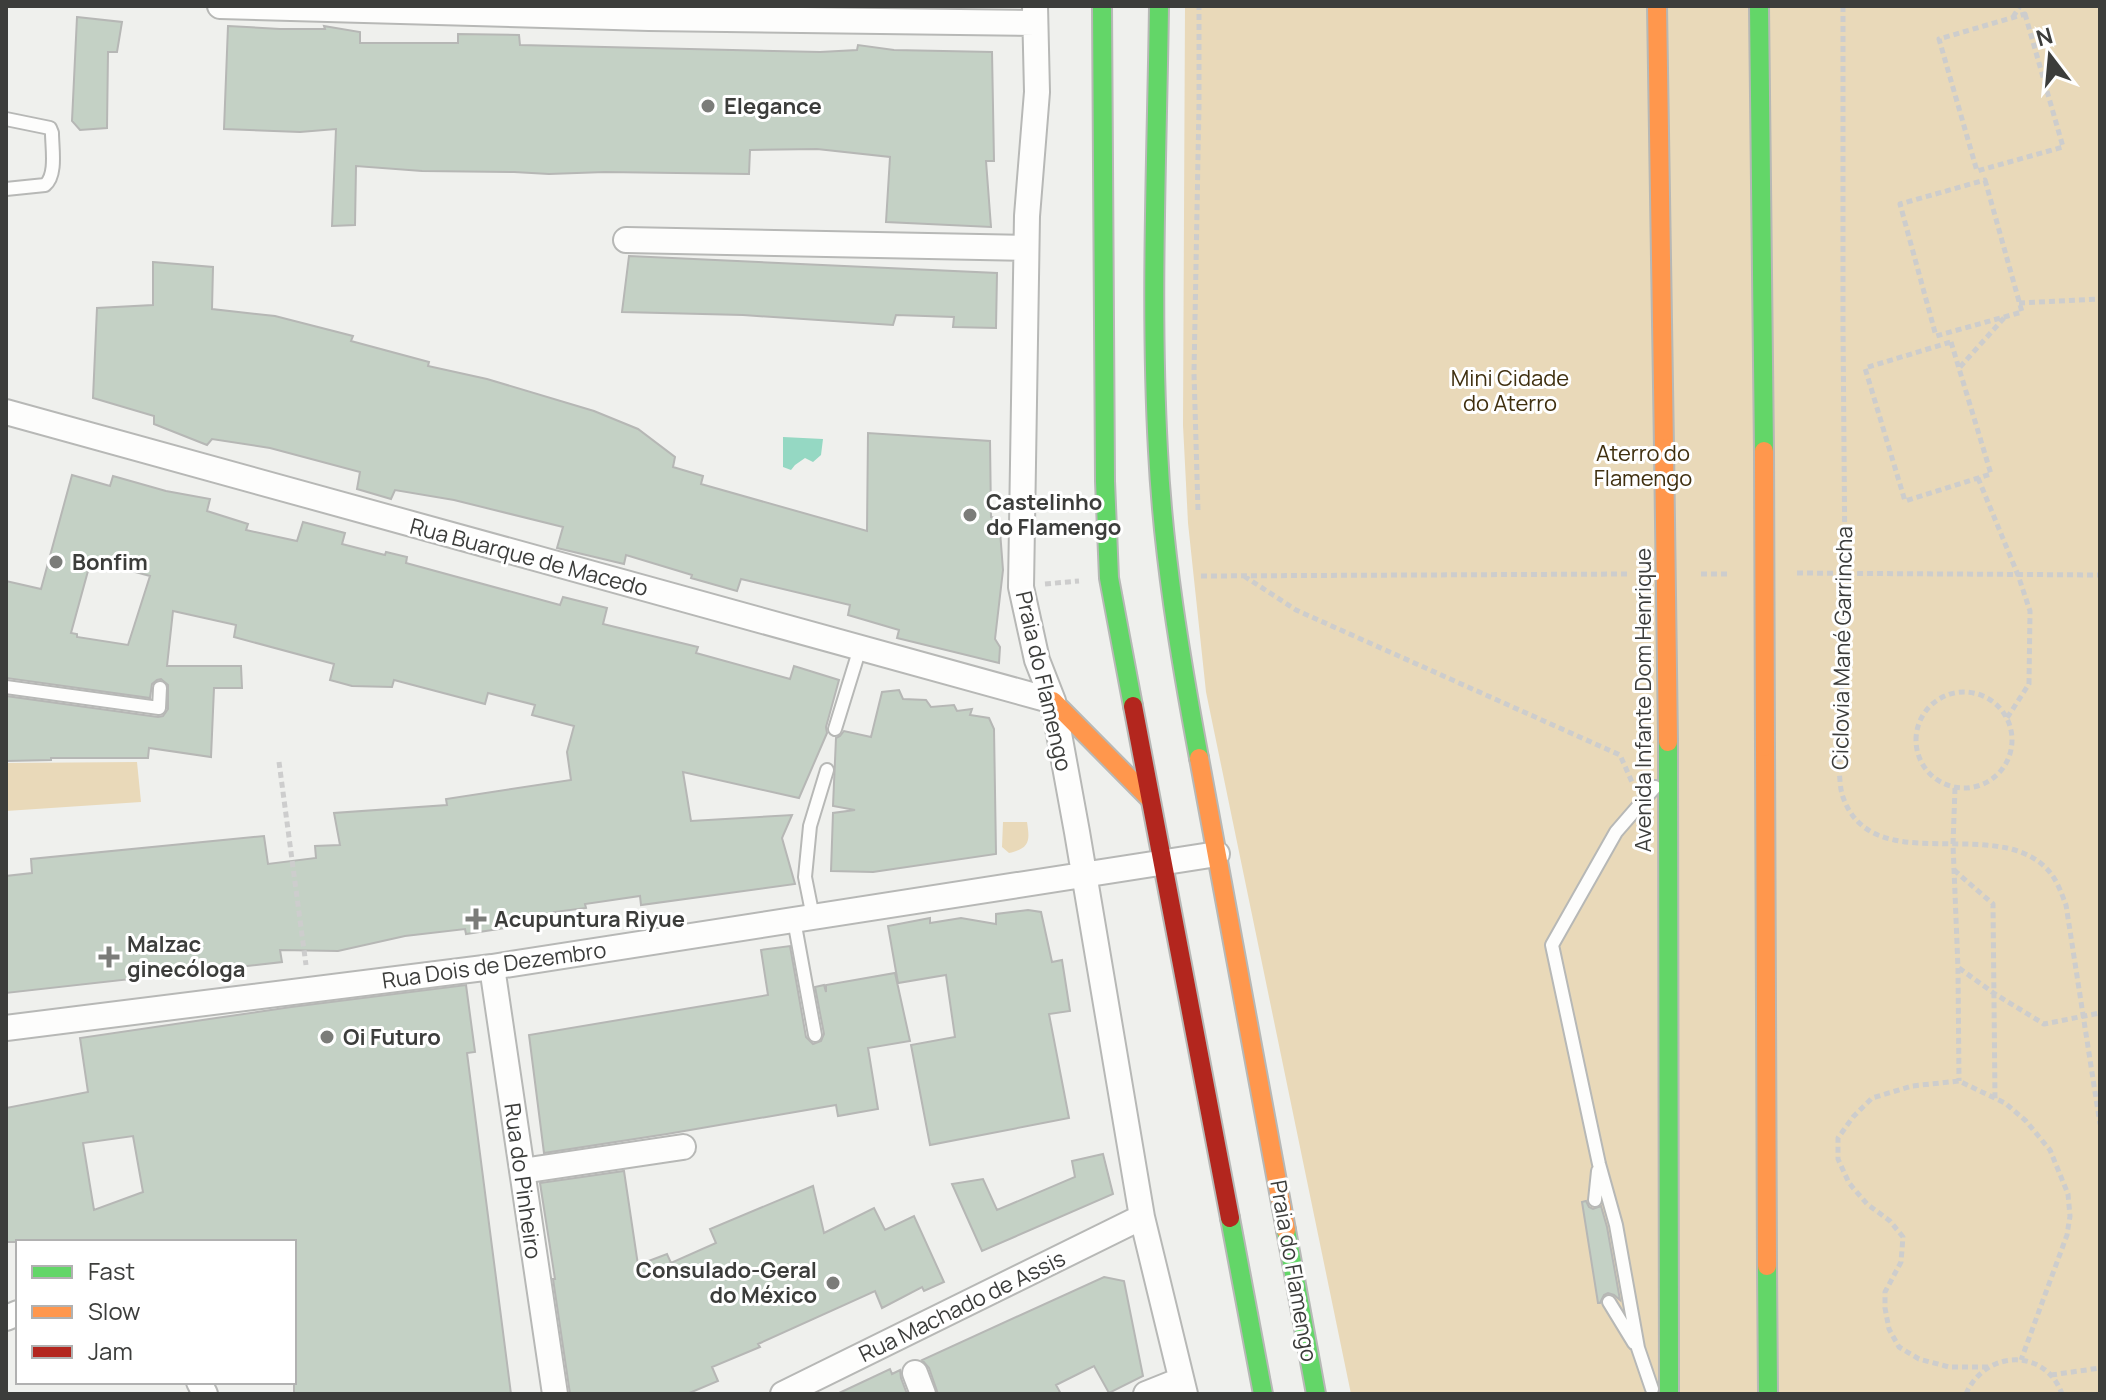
<svg xmlns="http://www.w3.org/2000/svg" width="2106" height="1400" viewBox="0 0 2106 1400" font-family="Manrope,sans-serif">
<style>
.green{fill:#e9d9b9}
.water{fill:#95d8c3}
.building{fill:#c4d1c5;stroke:#b6b7b5;stroke-width:2;fill-rule:evenodd}
.lines{fill:none;stroke-linecap:round;stroke-linejoin:round}
.lane-casing{stroke:#b7b8b6;stroke-width:16}
.street-casing{stroke:#b7b8b6;stroke-width:28}
.fast-casing{stroke:#b7b8b6;stroke-width:22}
.slow-casing{stroke:#b7b8b6;stroke-width:22}
.jam-casing{stroke:#b7b8b6;stroke-width:22}
.path{stroke:#cdcdcd;stroke-width:5;stroke-dasharray:6 4;stroke-linecap:butt}
.lane{stroke:#fdfdfc;stroke-width:12}
.street{stroke:#fdfdfc;stroke-width:24}
.fast{stroke:#63d668;stroke-width:18}
.slow{stroke:#ff974d;stroke-width:18}
.jam{stroke:#b3261e;stroke-width:18}
.slow-bridge-casing{stroke:#b7b8b6;stroke-width:22;stroke-linecap:butt}
.slow-bridge{stroke:#ff974d;stroke-width:18}
.poi-dot{fill:#7b7c79;stroke:#fff;stroke-width:3}
.labels{text-anchor:middle;stroke-width:6;stroke-linejoin:round;paint-order:stroke}
.poi-label{font-size:22px;font-weight:bold;fill:#3c3d3b;stroke:#fff;text-anchor:start}
.park-label{font-size:22px;fill:#3f2f0f;stroke:#fff}
.street-label{font-size:22px;fill:#3c3d3b;stroke:#fff}
</style>
<rect width="100%" height="100%" fill="#eff0ed"/>
<path class="green" d="M1185,6H2100V1394H1351L1206,692L1188,523L1183,425Z
M137,762L141,802L6,811V763Z
M1003,822H1027C1030,841 1030,848 1009,853L1002,847Z"/>
<path class="water" d="M783,437L823,439L821,455L813,462L805,458L795,465L791,470L783,467Z"/>
<path class="building" d="M77,17L122,22L117,52H108L107,128L80,130L72,121Z
M228,26L280,29H325L324,26L360,32V43H458V34L519,35L520,45L820,52L857,50L858,45L894,50L992,52L994,161H986L991,227L886,222L890,157L817,149L750,150L749,174L605,172L549,174L514,172L422,171L356,166L355,225L332,226L336,129L300,132L224,129Z
M629,256L997,273L996,328L953,327L954,317L896,315L893,325L743,315L622,312Z
M153,262L213,267L212,309L275,316L353,336L351,341L429,362L428,366L487,379L594,411L638,429L675,457L673,467L703,476L701,484L867,531L868,433L990,441L991,517L999,518L1003,570L995,639L1000,647L999,663L897,638L899,630L848,615L850,605L741,579L737,591L691,578L692,575L626,555L624,564L557,548L563,527L454,500L395,490L391,499L357,489L360,472L270,448L212,439L207,445L154,424V416L93,398L97,308L153,305Z
M72,475L110,486L113,476L166,491L210,499L207,511L248,524L246,530L297,541L303,522L345,533L342,544L385,555L386,552L407,557L406,563L560,605L563,597L607,608L603,624L698,647L696,653L790,679L794,666L839,680L826,727L827,733L799,798L683,772L691,821L792,815L782,838L795,884L641,905L640,896L585,904L586,908L554,912L556,920L466,934L465,929L405,936L338,951L280,950L282,962L6,993V876L32,873L31,859L264,836L268,864L316,858L315,846L340,845L334,813L447,805L446,799L571,780L567,752L574,726L532,715L535,705L488,693L485,704L394,680L392,687L352,686L330,680L334,664L234,637L236,625L173,611L167,666H241L242,688H214L211,757L149,748L148,758H51V760L6,761V696L158,717L163,716L168,709V685L161,679L157,680L152,684L150,698L6,678V581L41,589ZM91,560L150,576L128,645L77,637V634L71,633Z
M899,690L903,699L926,700L931,707L954,705L957,711L972,709L970,715L989,718L994,729L996,854L873,872L831,871L833,813L855,810L833,806L836,738L840,736L844,731L871,737L882,692Z
M1028,910L1041,912L1052,962L1062,960L1070,1011L1049,1014L1069,1118L930,1145L911,1045L955,1037L946,975L898,983L888,926L930,918V923L961,918L996,924V914Z
M790,946L806,1037L813,1044L821,1041L824,1034L815,987L824,985L826,992V985L895,973L910,1041L868,1048L878,1109L838,1116L836,1105L667,1134L544,1153L529,1035L768,995L761,950Z
M466,985L475,1052L467,1053L511,1394H294V1242H6V1108L88,1092L80,1038L291,1007ZM133,1136L143,1192L94,1210L83,1143Z
M1103,1154L1113,1194L982,1251L952,1184L983,1179L997,1210L1075,1177L1072,1161Z
M624,1171L638,1265L667,1254L671,1263L716,1243L710,1229L813,1186L824,1233L874,1208L885,1230L914,1216L944,1282L924,1291L922,1287L882,1308L875,1291L758,1344L760,1347L712,1367L718,1381L687,1394H570L553,1279H555L540,1183Z
M1586,1201L1589,1207L1593,1209L1601,1206L1607,1227L1620,1300L1614,1295L1608,1293L1604,1295L1600,1303H1598L1582,1202Z
M1104,1277L1124,1281L1143,1376L1109,1393L1094,1366L1056,1385L1061,1394H938L929,1368L922,1360Z
M890,1369L892,1374L900,1370L901,1378L907,1394H837Z"/>
<g class="lines">
<defs>
<path id="lane" d="M6,119L50,128L52,133C52,148 57,175 45,185L6,189
M6,687L159,708L160,688
M835,729L860,648
M813,917L805,877L810,826L827,770
M794,920L815,1035
M1595,1200L1598,1171
M1609,1302L1634,1343
M1652,1389L1638,1348L1616,1225L1599,1164L1552,945L1616,832L1655,787"/>
<path id="street" d="M220,6L649,18L1035,23
M1035,6L1037,92L1027,216L1021,587L1037,660L1053,701L1077,832L1142,1217L1185,1394
M626,240L1026,248
M6,412L1053,701
M492,967L555,1394
M6,1028L492,967L1217,854
M522,1171L683,1147
M6,1318L18,1313
M915,1373L923,1394
M199,1382L205,1394
M783,1394L1142,1217
M1146,1394L1181,1380"/>
<path id="fast" d="M1102,6L1105,481L1109,578L1133,706
M1159,6C1157,154 1150,303 1158,451C1163,554 1180,656 1199,758
M1759,6L1764,451
M1668,742L1669,1394
M1230,1218L1263,1394
M1286,1230L1316,1394
M1767,1266L1768,1394"/>
<path id="slow" d="M1657,6L1664,448
M1053,701L1149,798
M1765,747L1767,1266
M1199,758L1286,1230"/>
<path id="jam" d="M1133,706L1230,1218"/>
</defs>
<use href="#lane" class="lane-casing"/>
<use href="#street" class="street-casing"/>
<use href="#fast" class="fast-casing"/>
<use href="#slow" class="slow-casing"/>
<use href="#jam" class="jam-casing"/>
<path class="path" d="M1843,6V326L1845,574L1839,770C1840,778 1840,787 1842,794C1869,881 1991,815 2045,867C2056,877 2061,892 2066,905L2100,1124
M2025,14L2063,147L1977,171L1939,39Z
M2013,17L2020,6
M1985,180L2022,312L1936,336L1900,204Z
M2019,303L2100,299
M1951,342L1991,474L1905,501L1865,368Z
M1960,367L2004,318
M1978,478L2018,575L2030,611L2029,684L2007,718
M1198,510L1194,373L1199,105V6
M1797,573L2100,575
M1701,574H1731
M1201,576L1631,574
M1244,576L1296,610L1620,755L1632,782
M1045,584L1079,581
M1916 740a48 48 0 1 1 96 0a48 48 0 1 1-96 0Z
M279,762L306,965
M1955,788L1953,844L1958,968L1959,1081
M1954,870L1993,904L1995,1099
M1959,968L1995,994L2044,1024L2100,1013
M161,1242V1241
M1988,1367H1949L1919,1359L1899,1347L1889,1329L1885,1308V1292L1901,1262L1903,1237L1890,1221L1867,1204L1849,1183L1838,1159V1138L1853,1117L1872,1098L1912,1086L1959,1081L2005,1103L2026,1121L2050,1150L2068,1194L2070,1216L2067,1235L2021,1360
M2051,1375L2100,1368
M1966,1394C1985,1350 2045,1347 2062,1394"/>
<use href="#lane" class="lane"/>
<use href="#street" class="street"/>
<use href="#fast" class="fast"/>
<use href="#slow" class="slow"/>
<use href="#jam" class="jam"/>
<defs>
<path id="slow-bridge" d="M1664,448L1668,742
M1764,451L1765,747"/>
</defs>
<use href="#slow-bridge" class="slow-bridge-casing"/>
<use href="#slow-bridge" class="slow-bridge"/>
</g>
<g class="poi-dot">
<circle cx="708" cy="106" r="8"/>
<circle cx="970" cy="515" r="8"/>
<circle cx="56" cy="562" r="8"/>
<path d="M472 907h8v8h8v8h-8v8h-8v-8h-8v-8h8z"/>
<path d="M105 945h8v8h8v8h-8v8h-8v-8h-8v-8h8z"/>
<circle cx="327" cy="1037" r="8"/>
<circle cx="833" cy="1283" r="8"/>
</g>
<g class="labels">
<g class="poi-label">
<text x="724" y="114">Elegance</text>
<text x="986" y="510">Castelinho<tspan x="986" dy="25">do Flamengo</tspan></text>
<text x="72" y="570">Bonfim</text>
<text x="494" y="927">Acupuntura Riyue</text>
<text x="127" y="952">Malzac<tspan x="127" dy="25">ginecóloga</tspan></text>
<text x="343" y="1045">Oi Futuro</text>
<text x="817" y="1278" text-anchor="end">Consulado-Geral<tspan x="817" dy="25">do México</tspan></text>
</g>
<g class="park-label">
<text x="1510" y="386">Mini Cidade<tspan x="1510" dy="25">do Aterro</tspan></text>
<text x="1643" y="461">Aterro do<tspan x="1643" dy="25">Flamengo</tspan></text>
</g>
<g class="street-label">
<text transform="translate(529 557) rotate(15)" y="8">Rua Buarque de Macedo</text>
<text transform="translate(1842 648) rotate(-89)" y="8">Ciclovia Mané Garrincha</text>
<text transform="translate(1044 681) rotate(77)" y="8">Praia do Flamengo</text>
<text transform="translate(1643 700) rotate(-90)" y="8">Avenida Infante Dom Henrique</text>
<text transform="translate(494 965) rotate(-8)" y="8">Rua Dois de Dezembro</text>
<text transform="translate(523 1181) rotate(82)" y="8">Rua do Pinheiro</text>
<text transform="translate(1294 1271) rotate(80)" y="8">Praia do Flamengo</text>
<text transform="translate(962 1306) rotate(-26)" y="8">Rua Machado de Assis</text>
</g>
</g>
<rect width="2106" height="1400" fill="none" stroke="#3c3d3b" stroke-width="16"/>
<rect x="16" y="1240" width="280" height="144" fill="#ffffff" stroke="#b1b1b1" stroke-width="2"/>
<rect x="32" y="1266" width="40" height="12" fill="#63d668" stroke="#b1b1b1" stroke-width="2"/>
<text x="88" y="1280" font-size="24" fill="#3c3d3b">Fast</text>
<rect x="32" y="1306" width="40" height="12" fill="#ff974d" stroke="#b1b1b1" stroke-width="2"/>
<text x="88" y="1320" font-size="24" fill="#3c3d3b">Slow</text>
<rect x="32" y="1346" width="40" height="12" fill="#b3261e" stroke="#b1b1b1" stroke-width="2"/>
<text x="88" y="1360" font-size="24" fill="#3c3d3b">Jam</text>
<g transform="translate(2050 56) rotate(344)" stroke="#ffffff" stroke-width="6" paint-order="stroke">
<path d="M0-6L14 30L0 20L-14 30Z" fill="#3c3d3b"/>
<text y="-12" font-size="22" font-weight="bold" text-anchor="middle" fill="#3c3d3b">N</text>
</g>
</svg>
